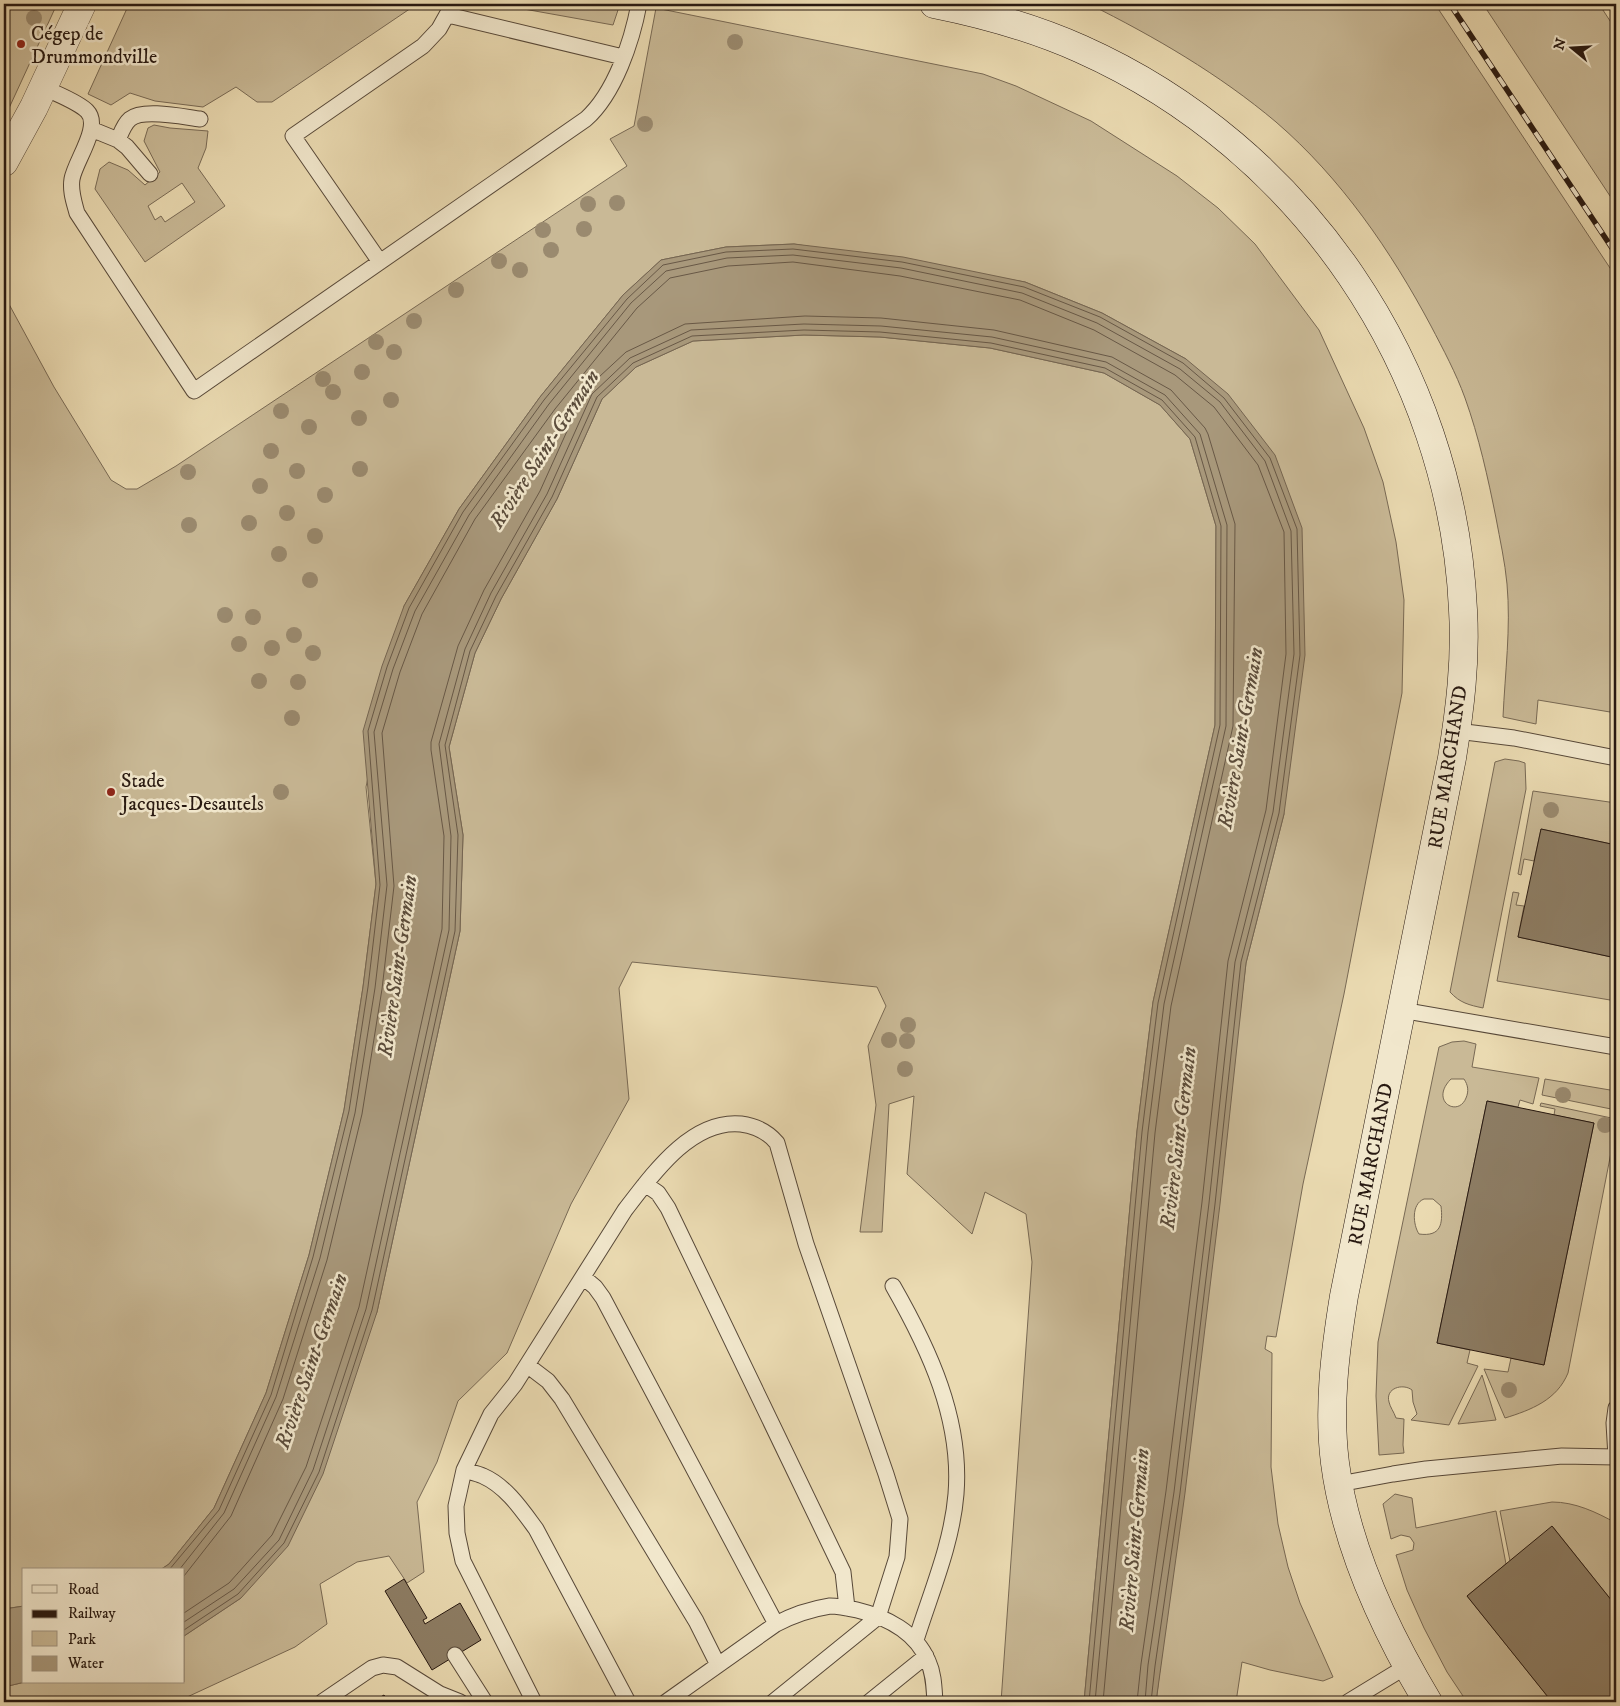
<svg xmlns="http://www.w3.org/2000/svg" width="1620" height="1706" viewBox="0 0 1620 1706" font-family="'IM FELL DW Pica',serif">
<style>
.green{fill:#c9b996;stroke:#786954;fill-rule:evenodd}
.water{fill:#a8987b;stroke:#756551}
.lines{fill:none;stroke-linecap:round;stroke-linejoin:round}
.shore{stroke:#685846;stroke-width:1}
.building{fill:#8d7d64;stroke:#281911}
.lane-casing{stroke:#584939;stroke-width:17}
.street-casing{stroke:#584939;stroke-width:29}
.secondary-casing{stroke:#281911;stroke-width:29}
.lane{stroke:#f1e7cc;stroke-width:15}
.street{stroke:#f1e7cc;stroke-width:28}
.secondary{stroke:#f1e7cc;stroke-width:28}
.rail-casing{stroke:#281911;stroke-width:5.5}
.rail{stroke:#f1e7cc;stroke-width:4;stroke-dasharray:11;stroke-linecap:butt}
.tree{fill:#9a8a6f}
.poi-dot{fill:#8f2418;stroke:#f1e7cc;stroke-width:2}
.labels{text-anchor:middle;stroke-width:5;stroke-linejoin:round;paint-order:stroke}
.poi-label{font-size:20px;fill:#281911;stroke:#f1e7cc;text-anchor:start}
.street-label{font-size:20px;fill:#281911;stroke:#f1e7cc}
.water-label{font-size:21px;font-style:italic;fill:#5b4c3b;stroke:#f1e7cc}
</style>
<rect width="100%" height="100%" fill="#eadab1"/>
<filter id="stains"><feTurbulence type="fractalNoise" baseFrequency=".004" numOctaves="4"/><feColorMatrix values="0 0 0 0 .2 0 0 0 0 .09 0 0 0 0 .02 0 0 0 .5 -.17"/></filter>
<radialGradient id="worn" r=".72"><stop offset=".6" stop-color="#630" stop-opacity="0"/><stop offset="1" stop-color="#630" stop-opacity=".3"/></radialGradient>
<path class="green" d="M4,4H57L4,119Z
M129,4H417L272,102H257L236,87L203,107L155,101L130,93L111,105L88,94Z
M496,4H620L613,25Z
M1089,4H1435L1616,277V713L1538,700L1536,724L1503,717C1505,673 1511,628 1507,584C1505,562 1500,540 1496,518C1488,478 1479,437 1465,398C1456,373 1443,349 1431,326C1391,251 1341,178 1276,122C1219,74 1155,37 1089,4Z
M1483,4H1599L1616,30V205Z
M656,8L983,74L1016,86L1091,121L1177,176L1218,208L1255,244L1319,330L1364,428L1383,482L1396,542L1404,600L1402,693L1344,994L1303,1184L1276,1337L1267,1336L1265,1349L1272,1353L1271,1467L1278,1524L1288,1567L1300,1603L1333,1677L1323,1681L1270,1670L1242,1662L1236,1702H1156L1246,963L1284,814L1186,359L1102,313L1025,282L794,244L726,247L661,260L623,295L540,397L459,509L404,606L366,787L376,884L363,987L344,1110L309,1255L266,1393L214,1508L169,1564L160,1570H24V1606L4,1609V295L54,387L111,480L126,489H137L176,466L627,166L610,139L634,126Z
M154,125L170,128L208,131L206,148L198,168L225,206L145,262L95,189L100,169L109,162L128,170L145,185L160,172L144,141L148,128ZM182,183L195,202L165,222L161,216L155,220L148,206Z
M804,335L880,337L990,348L1104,373L1160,405L1190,439L1216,526L1215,725L1153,1002L1137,1131L1084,1702H1001L1032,1262L1026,1214L985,1192L972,1234L907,1174L914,1096L889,1104L882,1232H860L876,1105L868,1046L886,1006L877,987L632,962L619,988L629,1099L571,1204L507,1353L458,1401L437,1462L417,1502L424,1572L407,1583L389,1556L357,1562L320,1584L327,1624L295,1647L185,1698L173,1702H4V1687L25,1682H184V1636L241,1598L377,1312L460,931L463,835L449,747L475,653L501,599L557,499L602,399L636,367L693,341Z
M1505,759L1519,761L1525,763L1526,789L1483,1008C1469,1005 1460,1003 1450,992L1495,762Z
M1533,791L1616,803V845L1541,829L1534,861L1524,859L1521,875L1518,874Z
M1513,892L1519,893L1516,905L1524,906L1518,937L1616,958V1001L1497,981Z
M1464,1041L1476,1044L1472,1067L1539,1078L1533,1104L1520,1100L1518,1107L1487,1101L1437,1343L1470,1350L1467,1363L1478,1366L1449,1425L1411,1420L1417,1414L1413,1402L1412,1390C1403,1383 1385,1388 1389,1402C1390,1407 1394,1412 1396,1418L1404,1419L1403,1445L1404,1453L1379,1455L1376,1396L1378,1342L1439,1047L1452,1042ZM1451,1079H1464C1468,1085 1469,1091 1466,1098C1458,1118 1429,1101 1451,1079ZM1433,1199L1441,1206C1443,1224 1441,1237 1419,1234C1413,1225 1411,1204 1424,1199C1427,1199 1430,1199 1433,1199Z
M1545,1079L1616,1091V1110L1542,1095Z
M1541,1103L1616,1119V1127L1568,1373C1557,1400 1531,1410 1505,1418L1484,1369L1508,1372L1511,1358L1544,1365L1594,1123L1554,1115L1555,1109L1540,1106Z
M1482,1375L1496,1420L1458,1424Z
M1395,1494L1412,1498L1416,1528L1496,1511L1506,1564L1467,1596L1552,1702H1467L1447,1672L1424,1628L1407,1590L1396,1555L1413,1550L1414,1543L1410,1537L1401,1535L1391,1539L1383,1504Z
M1552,1502C1575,1502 1596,1512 1616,1523V1606L1553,1527L1510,1561L1500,1511Z"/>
<path class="water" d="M794,244L903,257L1025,282L1102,313L1186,359L1228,394L1275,455L1302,528L1305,655L1284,814L1246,963L1220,1204L1185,1493L1156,1702H1084L1137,1131L1153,1002L1215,725L1216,526L1190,439L1160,405L1104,373L990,348L880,337L804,335L693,341L636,367L602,399L557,499L501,599L475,653L449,747L463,835L460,931L377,1312L323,1474L288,1546L241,1598L184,1636V1570H160L169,1564L214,1508L266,1393L309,1255L344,1110L363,987L376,884L363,731L382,666L404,606L459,509L540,397L623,295L661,260L726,247Z
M24,1606L25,1682L4,1687V1609Z"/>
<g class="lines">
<path class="shore" d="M169,1570L219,1510L271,1395L313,1257L349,1111L368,987L380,885L368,731L387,667L409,608L463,512L544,400L627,299L663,265L726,252L793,249L902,262L1024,287L1100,317L1183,363L1224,398L1270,458L1297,529L1300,655L1279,813L1241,962L1215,1204L1180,1493L1155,1666L1151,1702
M179,1570L224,1513L276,1397L320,1258L355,1113L375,988L387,885L374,732L393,669L415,611L469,515L549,404L631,303L666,271L727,258L793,255L901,268L1022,293L1097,323L1180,369L1220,402L1265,461L1291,531L1294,654L1273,812L1235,962L1209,1203L1174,1492L1148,1665L1145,1702
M184,1576L231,1516L283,1399L327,1260L362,1114L382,989L394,886L382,733L400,672L422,614L475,519L555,409L637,308L670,278L728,266L793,262L900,276L1020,300L1094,330L1175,375L1214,407L1258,465L1284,532L1286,654L1266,810L1228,961L1202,1202L1166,1491L1141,1664L1137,1702
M184,1613L229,1583L272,1535L306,1467L359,1307L442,929L444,836L431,750V742L458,646L484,590L540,491L586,389L626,352L685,324L805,316L881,318L994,330L1112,357L1171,390L1205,428L1208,434L1235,524L1233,726L1171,1006L1155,1133L1103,1702
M184,1622L234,1589L279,1540L313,1470L366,1309L449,930L451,836L439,744L465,649L491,593L547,494L592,394L630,358L691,330L804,324L881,326L992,337L1106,362L1165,395L1200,434L1227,525L1226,726L1164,1004L1148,1132L1095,1702
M184,1630L238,1594L284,1543L319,1472L372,1310L455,931L458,835L445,745L470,651L496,596L552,497L597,397L633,363L692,336L804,330L880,332L991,343L1105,368L1162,400L1195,437L1221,526L1220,725L1158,1003L1142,1132L1089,1702"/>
</g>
<path class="building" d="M1541,829L1616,845V958L1518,937Z
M1487,1101L1594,1123L1544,1365L1437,1343Z
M1552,1526L1616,1606V1702H1552L1467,1596Z
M404,1579L427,1618L423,1620L425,1624L460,1603L481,1640L432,1670L385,1591Z
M384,1695L389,1702H372Z"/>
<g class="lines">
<defs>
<path id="lane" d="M448,15L623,57
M43,87C56,94 77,101 87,111C102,126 75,161 72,179C70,191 74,202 77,213L194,391L586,119C615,93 632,41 639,4
M91,129L118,140L127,147L150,174
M118,140C121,133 124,124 130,119C143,108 184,117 200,119
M380,262L293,136L423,46L439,29L453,4
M1457,731L1514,738L1616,758
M1401,1010L1616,1047
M645,1184L658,1193L668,1208L843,1572L847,1608
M583,1277L595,1287L603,1298L776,1624
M893,1286C929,1349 962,1419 956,1494C952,1544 931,1592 916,1640
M527,1365L548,1381L562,1399L696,1621L718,1665
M1616,1408L1614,1423L1616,1457
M464,1470C470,1472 477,1473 483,1476C506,1486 522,1510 536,1529L628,1702
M1339,1484L1393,1474L1426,1469L1562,1456L1616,1457
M455,1655L485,1702
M322,1702L372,1668L383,1665L397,1667L440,1694L460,1702
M534,1702L463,1561L457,1533L456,1506L464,1470L491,1414L515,1384L625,1210C652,1175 691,1119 741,1124C756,1126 768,1132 777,1143L806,1244L886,1474L900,1519L897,1557L878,1617L773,1702
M666,1702L776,1624C793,1615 811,1609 830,1606C839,1606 848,1608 857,1610C886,1617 916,1632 928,1661C934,1674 934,1688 935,1702
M869,1702L926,1656
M1348,1702L1407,1666"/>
<path id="street" d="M4,162L34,107L82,4"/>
<path id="secondary" d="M934,4C984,14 1034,28 1081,49C1303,148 1452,368 1463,610C1466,660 1460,709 1452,758L1344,1296C1335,1351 1328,1408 1335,1463C1346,1548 1385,1630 1428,1702"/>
</defs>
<use href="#lane" class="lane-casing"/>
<use href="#street" class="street-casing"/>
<use href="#secondary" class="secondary-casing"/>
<use href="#lane" class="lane"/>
<use href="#street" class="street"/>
<use href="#secondary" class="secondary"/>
<defs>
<path id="rail" d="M1450,4L1616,254"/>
</defs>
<use href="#rail" class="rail-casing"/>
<use href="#rail" class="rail"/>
</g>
<g class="tree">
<circle cx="34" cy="18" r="8"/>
<circle cx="735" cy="42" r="8"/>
<circle cx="645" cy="124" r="8"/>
<circle cx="617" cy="203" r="8"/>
<circle cx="588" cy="204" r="8"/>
<circle cx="584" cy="229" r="8"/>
<circle cx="543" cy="230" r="8"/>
<circle cx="551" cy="250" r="8"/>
<circle cx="499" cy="261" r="8"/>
<circle cx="520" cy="270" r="8"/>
<circle cx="456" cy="290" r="8"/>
<circle cx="414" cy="321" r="8"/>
<circle cx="376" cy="342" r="8"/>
<circle cx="394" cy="352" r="8"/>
<circle cx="362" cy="372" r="8"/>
<circle cx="323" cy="379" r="8"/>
<circle cx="333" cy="392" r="8"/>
<circle cx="391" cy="400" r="8"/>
<circle cx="281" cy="411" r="8"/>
<circle cx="359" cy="418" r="8"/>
<circle cx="309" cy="427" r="8"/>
<circle cx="271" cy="451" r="8"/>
<circle cx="360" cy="469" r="8"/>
<circle cx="297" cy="471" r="8"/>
<circle cx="188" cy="472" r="8"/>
<circle cx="260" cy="486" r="8"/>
<circle cx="325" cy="495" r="8"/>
<circle cx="287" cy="513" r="8"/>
<circle cx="249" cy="523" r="8"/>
<circle cx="189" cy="525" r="8"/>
<circle cx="315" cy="536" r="8"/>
<circle cx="279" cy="554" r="8"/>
<circle cx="310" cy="580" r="8"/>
<circle cx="225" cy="615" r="8"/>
<circle cx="253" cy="617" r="8"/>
<circle cx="294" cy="635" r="8"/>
<circle cx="239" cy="644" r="8"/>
<circle cx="272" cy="648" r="8"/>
<circle cx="313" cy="653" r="8"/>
<circle cx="259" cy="681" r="8"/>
<circle cx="298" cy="682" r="8"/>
<circle cx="292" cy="718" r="8"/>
<circle cx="281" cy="792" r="8"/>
<circle cx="1551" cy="810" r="8"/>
<circle cx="908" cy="1025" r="8"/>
<circle cx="889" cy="1040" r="8"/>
<circle cx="907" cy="1041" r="8"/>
<circle cx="905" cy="1069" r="8"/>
<circle cx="1563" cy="1095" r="8"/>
<circle cx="1605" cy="1125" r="8"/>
<circle cx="1509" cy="1390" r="8"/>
</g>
<g class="poi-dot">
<circle cx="21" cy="44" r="5"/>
<circle cx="111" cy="792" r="5"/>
</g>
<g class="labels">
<g class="poi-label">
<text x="31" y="40">Cégep de<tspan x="31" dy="23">Drummondville</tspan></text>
<text x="121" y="787">Stade<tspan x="121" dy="23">Jacques-Desautels</tspan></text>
</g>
<g class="street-label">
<text transform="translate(1447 767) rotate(-81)" y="7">RUE MARCHAND</text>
<text transform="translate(1370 1164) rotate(-79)" y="7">RUE MARCHAND</text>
</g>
<g class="water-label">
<text transform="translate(544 449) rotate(-57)" y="7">Rivière Saint-Germain</text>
<text transform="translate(1240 738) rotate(-80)" y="7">Rivière Saint-Germain</text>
<text transform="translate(397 966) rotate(-82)" y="7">Rivière Saint-Germain</text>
<text transform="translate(1178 1138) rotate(-83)" y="7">Rivière Saint-Germain</text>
<text transform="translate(311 1361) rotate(-71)" y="7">Rivière Saint-Germain</text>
<text transform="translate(1134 1540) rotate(-85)" y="7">Rivière Saint-Germain</text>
</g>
</g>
<rect width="1620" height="1706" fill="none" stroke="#eadab1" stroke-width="20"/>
<rect x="5" y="5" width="1610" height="1696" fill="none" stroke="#281911" stroke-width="2.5"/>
<rect x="10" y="10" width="1600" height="1686" fill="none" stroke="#281911"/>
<rect x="22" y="1568" width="162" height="115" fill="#f1e7cc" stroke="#a19581"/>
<rect x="32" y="1585" width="25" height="8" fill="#f1e7cc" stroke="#a19581"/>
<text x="68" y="1594" font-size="15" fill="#281911">Road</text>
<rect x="32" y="1610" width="25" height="8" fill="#281911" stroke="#a19581"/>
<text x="68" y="1618" font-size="15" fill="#281911">Railway</text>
<rect x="32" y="1631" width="25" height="15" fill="#c9b996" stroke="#a19581"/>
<text x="68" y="1644" font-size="15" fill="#281911">Park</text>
<rect x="32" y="1656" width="25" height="15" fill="#a8987b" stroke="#a19581"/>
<text x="68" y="1668" font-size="15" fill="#281911">Water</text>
<g transform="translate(1572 48) rotate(288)" stroke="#f1e7cc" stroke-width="4" paint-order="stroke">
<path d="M0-4L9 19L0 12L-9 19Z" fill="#281911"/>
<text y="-8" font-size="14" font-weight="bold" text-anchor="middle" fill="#281911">N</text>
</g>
<rect width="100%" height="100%" filter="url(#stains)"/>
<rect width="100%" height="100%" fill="url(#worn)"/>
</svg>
